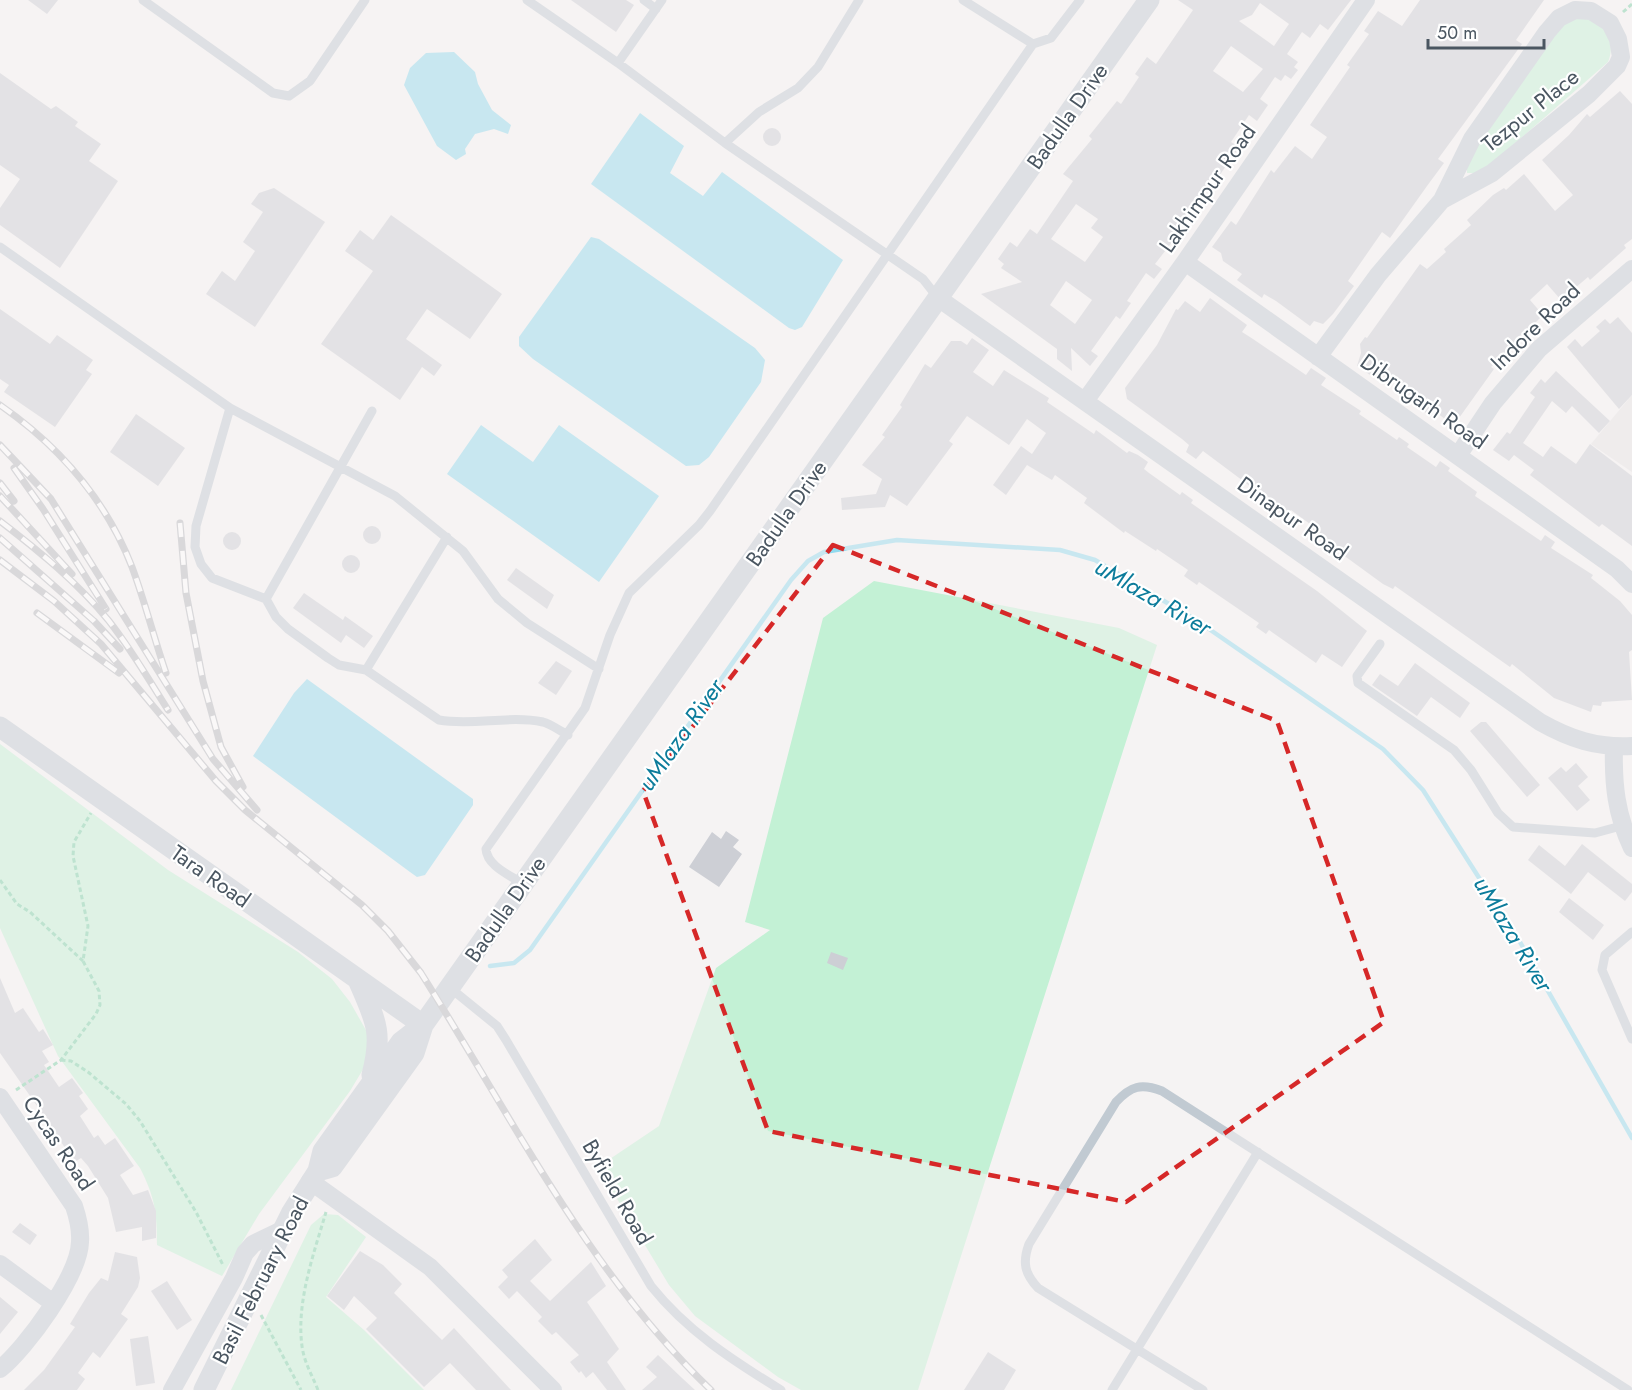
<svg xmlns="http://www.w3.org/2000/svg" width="1632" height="1390" viewBox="0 0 1632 1390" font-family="Jost,sans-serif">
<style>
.education{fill:#e6e4e5}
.green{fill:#c3f1d5}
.water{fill:#90daee}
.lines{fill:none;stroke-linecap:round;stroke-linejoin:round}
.stream{stroke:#90daee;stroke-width:4.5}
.building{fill:#cdcfd5;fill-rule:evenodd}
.path{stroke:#7ad0a6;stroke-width:3;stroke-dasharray:4.5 3;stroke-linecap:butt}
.service{stroke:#c1cad2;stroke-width:9}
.minor{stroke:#c1cad2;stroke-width:18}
.tertiary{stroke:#c1cad2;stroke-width:21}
.rail-casing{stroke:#b5b8bd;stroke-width:7}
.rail{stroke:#fff;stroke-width:4.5;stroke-dasharray:14;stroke-linecap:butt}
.marked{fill:none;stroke:#d62828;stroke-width:4.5;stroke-dasharray:12 8;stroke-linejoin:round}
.labels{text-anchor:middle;stroke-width:4.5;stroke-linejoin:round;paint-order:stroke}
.street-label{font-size:22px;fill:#4a5661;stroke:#fff}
.water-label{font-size:24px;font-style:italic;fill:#0c7c9b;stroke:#fff}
</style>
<rect width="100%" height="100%" fill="#f5f3f3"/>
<path class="education" d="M1632,395V472L1591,444Z"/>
<path class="green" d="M1574,17C1581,18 1592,18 1598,22C1610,31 1614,48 1608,62L1481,173H1467V161L1562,24Z
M874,581L1119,628L1157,645L918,1390H801L778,1377L695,1316L669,1285L598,1167L659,1126L716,968L770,930L745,922L823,618Z
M0,744L168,870L298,952L332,979L350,1002L367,1032L370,1043L365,1066L350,1091L259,1214L222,1276L157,1245C157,1213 155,1197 140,1168L58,1056L0,928Z
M324,1214L338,1215L366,1237L326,1297L364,1330L424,1390H231L311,1225Z"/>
<path class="water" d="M454,52L475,72L478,84L492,110L511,125L508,134L494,129L475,134L465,149L466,154L456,160L437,146L404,85L410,68L426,53Z
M640,113L684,146L670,173L703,196L722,172L843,260L802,327L795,330L789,328L591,184Z
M591,237L599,239L755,348L765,360L761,382L709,457L699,465L686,466L533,359L519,346V337Z
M481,425L533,462L559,425L659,496L599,582L447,474Z
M307,679L473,799V805L425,875L417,877L410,872L253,756L294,693Z"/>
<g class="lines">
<path class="stream" d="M490,966L514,963L530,950L791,580L808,561L824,552L897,540L1060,550L1095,560L1196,620L1383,749L1423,790L1520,942L1632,1138"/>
</g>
<path class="building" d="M28,0H58L47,14Z
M571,0H626L634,5L616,32Z
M1178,0H1351L1328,30L1320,24L1310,38L1302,32L1287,54L1298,62L1294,67L1298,70L1291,79L1285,75L1281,81L1275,77L1260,99L1268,105L1257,121L1249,115L1231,142L1239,147L1215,182L1213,181L1207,187L1180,223L1176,231L1179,233L1155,264L1162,269L1154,279L1146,273L1127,301L1131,303L1120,319L1116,316L1091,351L1098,356L1090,366L1071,348L1072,371L1057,359V349L981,294L1022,282L1001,268L1004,264L998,259L1010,242L1017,247L1030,229L1037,234L1073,181L1063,174L1092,139L1089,136L1117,101L1121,104L1139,77L1135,74L1147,57L1156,64L1193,10ZM1260,3L1289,24L1274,46L1239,21L1252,15ZM1231,46L1263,69L1243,92L1213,71ZM1076,204L1098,219L1091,228L1103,237L1085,262L1051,239ZM1066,281L1092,300L1075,324L1050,305Z
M1420,0H1544L1516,40L1522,44L1438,159L1444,163L1427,186L1390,238L1382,232L1348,281L1354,286L1333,314L1323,324L1314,321L1310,326L1276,301L1264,294L1262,298L1237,280L1242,274L1223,261L1221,253L1212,247L1231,221L1236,225L1271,170L1274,173L1295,146L1312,159L1327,137L1310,125L1350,67L1347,65L1369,34L1364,31L1378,11L1402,26Z
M0,73L51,109L56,106L78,122L75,126L101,144L89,161L118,181L60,268L0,225V208L20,179L0,165Z
M1620,91L1632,104V239L1624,245L1626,248L1590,280L1588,277L1561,300L1547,284L1530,300L1543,315L1491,367L1494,369L1459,418L1454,414L1449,422L1437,413L1433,418L1418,407L1422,402L1386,376L1380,372L1376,379L1357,366L1361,353L1360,344L1365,337L1367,338L1420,264L1427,269L1446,252L1444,249L1471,225L1467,220L1493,195L1504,188L1506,190L1524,174L1555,211L1573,195L1542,160L1569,135L1587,114L1590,117Z
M763 137a9 9 0 1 1 18 0a9 9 0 1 1-18 0Z
M274,188L325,222L255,327L206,294L222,271L235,281L255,251L243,242L263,212L251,204L259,193Z
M391,215L502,294L470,339L427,309L406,339L442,365L434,376L422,367L400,400L321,344L373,271L345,251L360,230L373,240Z
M1210,298L1247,325L1242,332L1253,339L1306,375L1311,368L1326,378L1321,385L1361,411L1359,414L1397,440L1399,437L1409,444L1407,447L1436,467L1440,461L1450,468L1448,471L1477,492L1475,496L1541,541L1545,535L1555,542L1551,548L1593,575L1591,578L1620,601L1632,615V650L1629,652L1632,700L1602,702L1601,706L1593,705L1591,712L1554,698L1512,664L1510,667L1395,586L1393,589L1383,584L1335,549L1307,529L1310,524L1291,510L1286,516L1276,509L1278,507L1203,451L1196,459L1186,452L1189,445L1182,439L1127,399L1125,388L1157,345L1176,309L1178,310L1185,301L1200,312Z
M0,309L50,344L57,335L93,360L86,370L92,374L55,427L4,392L9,385L0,379Z
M1618,317L1632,333V395L1619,409L1567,347L1575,339L1582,347L1600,331L1596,327L1605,319L1610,324Z
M972,338L989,350L973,372L993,386L1004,370L1049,398L1047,402L1094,434L1096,430L1127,453L1129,451L1138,455L1148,462L1144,469L1149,473L1180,495L1182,492L1193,500L1191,503L1317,591L1367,631L1342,667L1322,654L1316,663L1269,630L1266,634L1256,627L1259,623L1199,582L1197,585L1184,576L1188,570L1157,549L1156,551L1125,531L1124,533L1084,503L1087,498L1055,475L1052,480L1027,465L1006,495L993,485L1021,446L1032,454L1046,433L1027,419L1009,445L967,416L949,441L953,444L907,506L890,495L885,507L842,510L841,498L876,494L882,479L862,465L885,437L882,435L902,407L900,405L925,364L931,368L951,341H961L967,345Z
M1556,371L1610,421L1599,433L1572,406L1566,413L1552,401L1523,443L1543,457L1551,446L1576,464L1590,444L1632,476V546L1602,524L1599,527L1530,475L1534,470L1514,455L1509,461L1493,450L1507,432L1510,434L1535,397L1530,393L1541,379L1545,383Z
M136,414L185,448L158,486L110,452Z
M363 535a9 9 0 1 1 18 0a9 9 0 1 1-18 0Z
M223 541a9 9 0 1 1 18 0a9 9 0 1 1-18 0Z
M342 564a9 9 0 1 1 18 0a9 9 0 1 1-18 0Z
M516,568L554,595L547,609L507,580Z
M304,593L343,620L345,616L373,636L364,648L346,635L341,643L293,608Z
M556,661L572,671L556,695L538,683Z
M1415,663L1470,703L1460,718L1431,697L1417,716L1372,685L1380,674L1398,686Z
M1481,722H1486L1540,785L1527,797L1470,731Z
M1576,763L1588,777L1578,786L1590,800L1577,811L1548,778L1561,767L1566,772Z
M726,831L739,840L733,847L742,854L719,887L689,867L712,832L721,839Z
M1582,844L1632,884V892L1625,901L1588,872L1571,894L1528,860L1539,845L1565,866Z
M1569,898L1604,925L1593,940L1559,912Z
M831,952L848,958L843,970L827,963Z
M0,978L15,1013L23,1008L39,1032L43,1029L53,1045L42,1051L49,1062L44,1065L59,1087L72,1078L83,1093L79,1096L88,1109L80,1116L94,1138L98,1135L105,1145L115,1138L134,1166L120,1175L133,1195L148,1190L156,1211V1238L142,1241V1227L116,1232L108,1198L88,1166L81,1158L75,1162L61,1142L58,1144L46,1125L49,1123L0,1053Z
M20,1223L37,1235L30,1245L12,1232Z
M535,1239L552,1260L530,1281L550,1301L591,1262L606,1286L587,1302L619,1349L607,1362L626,1390H607L593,1372L586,1378L581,1371L579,1373L570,1362L579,1355L556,1332L552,1335L538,1321L542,1317L517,1291L509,1299L498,1287L508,1277L502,1270Z
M360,1251L383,1265L402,1284L394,1293L442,1340L454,1328L511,1390H476L450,1363L424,1387L366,1329L377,1318L354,1296L344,1310L327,1296Z
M115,1252L137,1257L140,1278L138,1287L121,1314L128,1319L100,1358L93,1352L78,1373L85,1379L77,1390H24L44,1370L75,1327L70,1324L89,1293L101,1278L108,1281Z
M167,1281L192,1320L177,1330L151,1291Z
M0,1297L18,1312L0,1334Z
M148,1336L155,1383L136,1386L130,1339Z
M988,1352L1016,1370L1004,1390H964Z
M658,1355L682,1378L695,1390H642L657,1377L646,1367Z"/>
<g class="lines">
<path class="path" d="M1623,12L1632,4
M0,880L17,904L30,912L83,961
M61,1060L71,1061L88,1072L126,1104L140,1121L196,1212L223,1265
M16,1090L61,1060L96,1014L100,1005L99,991L83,961L88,926L73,856L74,842L91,813
M261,1315L301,1390
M318,1390C312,1375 304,1362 302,1346C296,1302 314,1253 326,1212"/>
<path class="service" d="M143,0L273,93L289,96L310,81L365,0
M527,0L618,63L725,143L923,279L938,298
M644,0L656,9
M963,0L1033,44L1051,38L1080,0
M618,63L662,0
M725,143L759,112L798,88L818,67L859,0
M0,247L230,408L395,496L463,551L498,599L527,623L599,669
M230,408L196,526L195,547L201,564L212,578L266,599
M372,411L266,599L276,617L288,629L328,658L339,665L366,670L439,720C473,726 508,715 543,722C551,724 560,731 568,735
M1380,644L1357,676L1358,683L1454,750L1471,770L1498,813L1513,827L1595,833L1621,826
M366,670L447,537
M523,884C510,875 487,866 486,849L585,708L610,635L629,593L699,525L710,511L1033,44
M1632,932L1605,955L1602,970L1632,1039
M449,987L497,1026L506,1040L651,1286C687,1331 732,1360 781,1390
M1112,1390L1258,1152
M1203,1390L1038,1288C1025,1274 1022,1263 1029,1244L1116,1102C1131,1086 1141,1083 1162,1091L1628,1390"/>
<path class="minor" d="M1575,10L1591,11L1610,23L1618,39L1621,57L1617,66L1589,94L1492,173L1442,200L1472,139L1547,32L1559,18Z
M1185,262L1617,569L1632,584
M938,298L1540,722C1570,739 1597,748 1632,746
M1318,357L1378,275L1442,200
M1085,401L1185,262L1366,0
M1459,454L1493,403L1539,349L1632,269
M1614,747C1613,784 1616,814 1632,848
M0,1097L74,1206C78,1218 81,1229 80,1242C79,1276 26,1348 0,1369
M310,1181L430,1267L553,1390
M0,1264L53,1303
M172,1390L234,1278L245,1253L253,1244L284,1229"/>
<path class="tertiary" d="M0,727L423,1025
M359,982C376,1021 383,1033 372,1075
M318,1171L332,1167L414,1053L423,1025
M204,1390L292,1212L318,1171L323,1151L401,1042L423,1025L1149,0"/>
<defs>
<path id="rail" d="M0,405C59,446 106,500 132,567C145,602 154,638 166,673
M0,445L51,499L213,759L257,810
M14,468L43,509L106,609
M0,483L14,501
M0,496L72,574
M0,521C39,551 78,583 109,621C131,649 149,680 168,710
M180,523L186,593L203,681L221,747L243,787
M0,538L94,621L120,649
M0,560L54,601L101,644L216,781L245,810L362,905L388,931L421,973C510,1114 590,1275 711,1390
M37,613L119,673"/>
</defs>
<use href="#rail" class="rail-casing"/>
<use href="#rail" class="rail"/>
</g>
<path d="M0 0H1632V1390H0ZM833,545L1277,721L1384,1022L1126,1202L768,1131L643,791Z" fill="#f5f3f3" fill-opacity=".55" fill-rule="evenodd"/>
<path class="marked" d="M833,545L1277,721L1384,1022L1126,1202L768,1131L643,791Z"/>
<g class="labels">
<g class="street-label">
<text transform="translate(1530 110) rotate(-39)" y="8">Tezpur Place</text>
<text transform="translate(1067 116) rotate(-55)" y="8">Badulla Drive</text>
<text transform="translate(1207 188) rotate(-55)" y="8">Lakhimpur Road</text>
<text transform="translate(1535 326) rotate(-44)" y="8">Indore Road</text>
<text transform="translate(1424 401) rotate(35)" y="8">Dibrugarh Road</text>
<text transform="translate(786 513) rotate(-55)" y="8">Badulla Drive</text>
<text transform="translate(1293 518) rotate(35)" y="8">Dinapur Road</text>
<text transform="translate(211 876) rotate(35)" y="8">Tara Road</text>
<text transform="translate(505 909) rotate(-55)" y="8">Badulla Drive</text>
<text transform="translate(59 1143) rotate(56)" y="8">Cycas Road</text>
<text transform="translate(618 1192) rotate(60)" y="8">Byfield Road</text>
<text transform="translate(260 1280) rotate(-63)" y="8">Basil February Road</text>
</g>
<g class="water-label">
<text transform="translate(1153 597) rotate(30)" y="8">uMlaza River</text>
<text transform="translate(681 735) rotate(-55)" y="8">uMlaza River</text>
<text transform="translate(1513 934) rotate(59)" y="8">uMlaza River</text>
</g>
</g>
<path d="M1428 39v9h116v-9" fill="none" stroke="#4a5661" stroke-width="3"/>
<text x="1437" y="39" font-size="18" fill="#4a5661" stroke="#ffffff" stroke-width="4.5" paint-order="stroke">50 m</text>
</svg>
